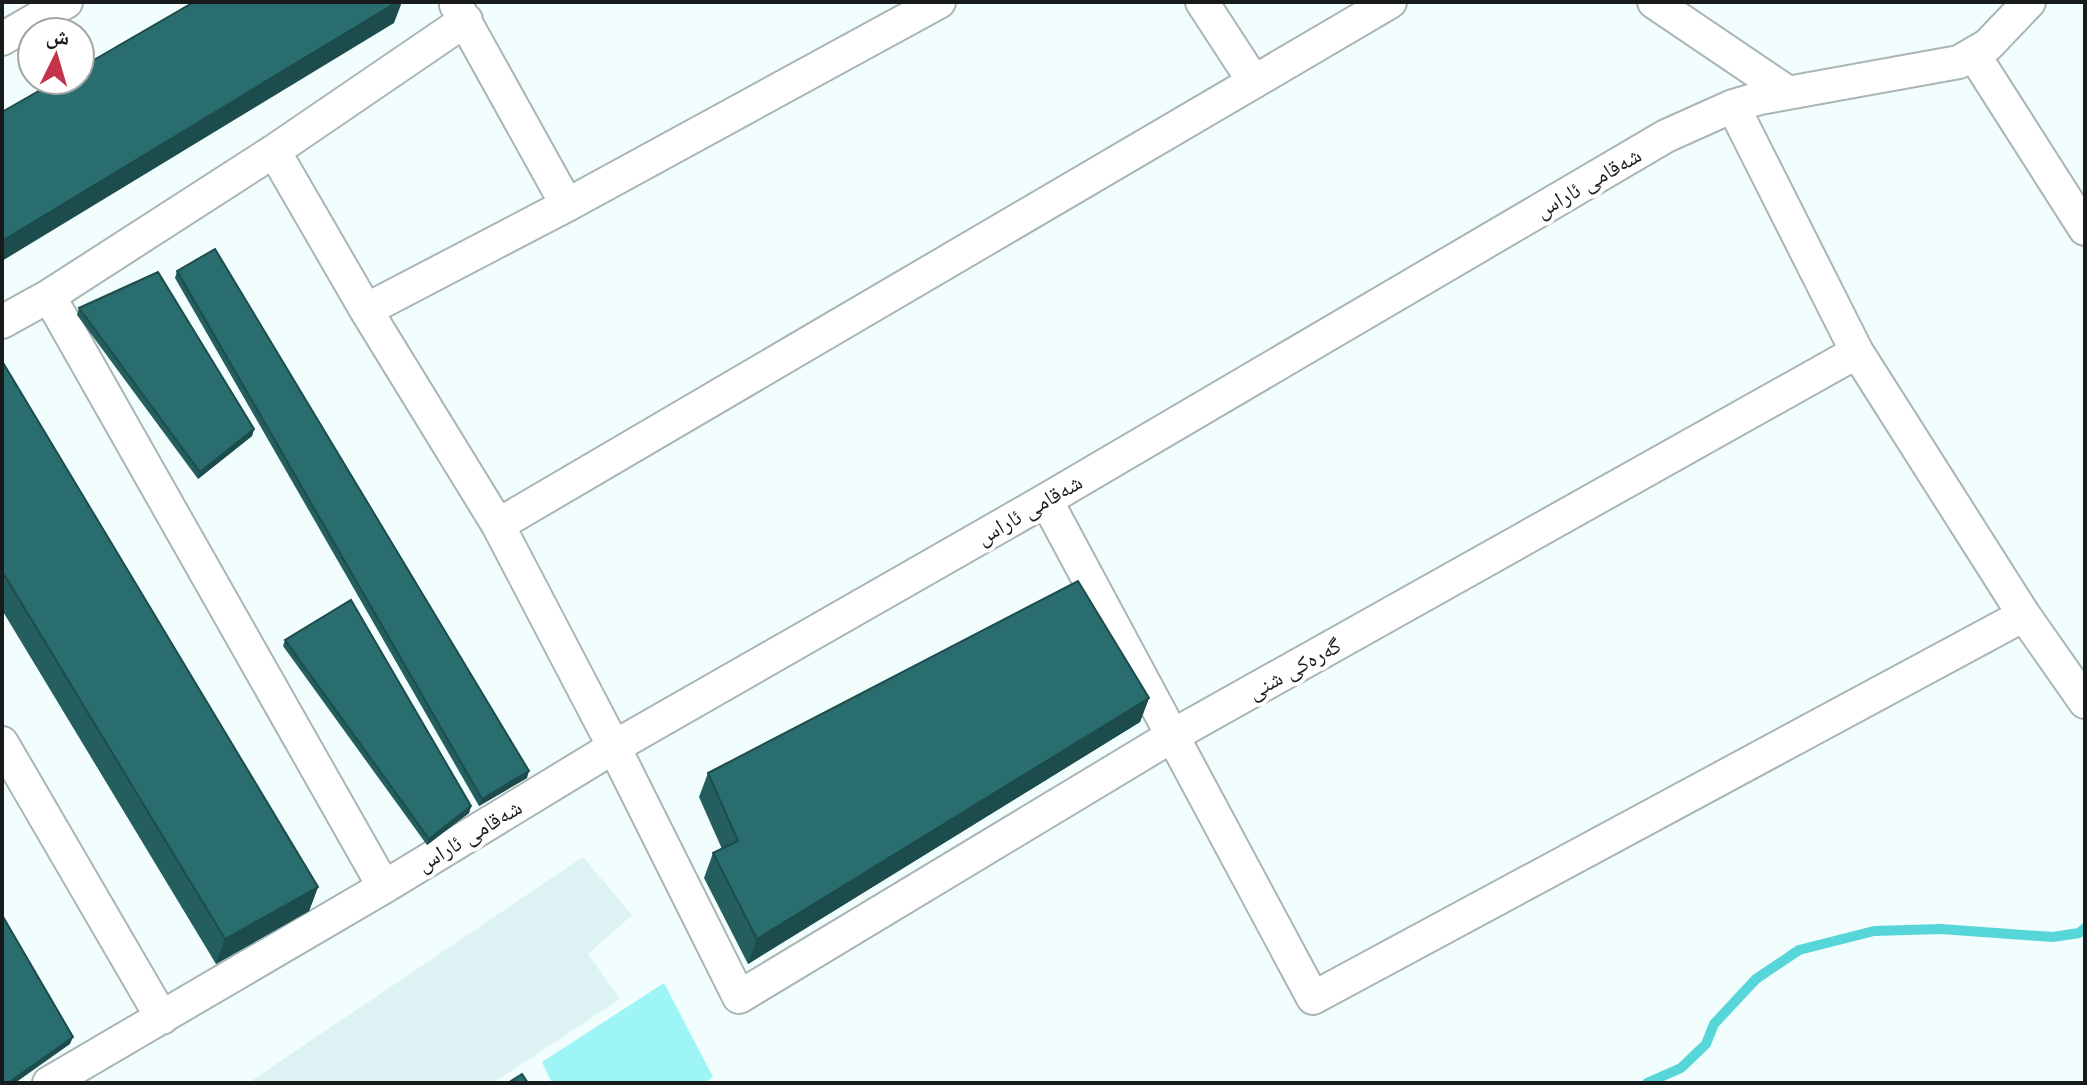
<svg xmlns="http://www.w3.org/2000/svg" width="2087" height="1085" viewBox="0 0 2087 1085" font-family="'DM Sans','Noto Naskh Arabic',sans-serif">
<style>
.built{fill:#ddf3f3}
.green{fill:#9ef5f6}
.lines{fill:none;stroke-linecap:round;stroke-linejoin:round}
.stream{stroke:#56d6d8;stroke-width:10}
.minor-casing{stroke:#aab5b5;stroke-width:36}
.minor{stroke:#fff;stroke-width:32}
.wall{fill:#245e5f}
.shaded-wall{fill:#1d4c4d}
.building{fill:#2a6d6e;stroke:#1d4c4d;stroke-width:2}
.labels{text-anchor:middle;stroke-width:8;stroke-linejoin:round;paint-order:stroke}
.street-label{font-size:22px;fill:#171b1b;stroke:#fff}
</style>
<rect width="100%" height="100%" fill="#f2fdfd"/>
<path class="built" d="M583,857L632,915L588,954L620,999L493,1083H248Z"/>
<path class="green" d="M664,983L713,1077L704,1083H552L542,1062Z"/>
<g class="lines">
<path class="stream" d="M1647,1083L1681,1068L1706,1044L1714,1024L1756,979L1799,950L1874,931L1941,929L2053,937L2079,933L2085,928"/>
<defs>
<path id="minor" d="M1202,2L1254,82
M1654,2L1787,92
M456,5L567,205
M2,39L66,2
M1974,55L2085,229
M1733,106L1857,352L2024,615L2085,702
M274,151L366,310L498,525L614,747L739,997L1172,736L1857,352
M49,296L384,887
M366,310L567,205L939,2
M2,322L49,296L274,151L466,20
M1046,500L1313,998L2024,615
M498,525L1390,2
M2,743L162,1018
M49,1083L384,887L614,747L1046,500L1666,136L1733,106L1760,98L1959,62L1988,45L2029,2"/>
</defs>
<use href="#minor" class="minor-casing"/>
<use href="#minor" class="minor"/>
</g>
<path class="wall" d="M177,271L527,778L479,806L175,278Z
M79,308L254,429L252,436L198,479L77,315Z
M2,361L318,887L309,911L216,964L2,610Z
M285,640L471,806L469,813L427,845L283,646Z
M1149,698L1140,722L748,964L704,878L713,853L722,849L699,797L708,773Z"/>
<path class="shaded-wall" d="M397,2H402L394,23L2,261V241Z
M254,429L252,436L198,479L200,472Z
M1149,698L1140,722L748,964L757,939Z
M529,771L527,778L479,806L482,799Z
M471,806L469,813L427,845L429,839Z
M318,887L309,911L216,964L225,939Z
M73,1037L70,1044L15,1083H8Z"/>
<path class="building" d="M194,2H397L2,241V112L58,80H80V68Z
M215,249L529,771L482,799L177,271Z
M158,272L254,429L200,472L79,308Z
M2,361L318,887L225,939L2,571Z
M1078,581L1149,698L757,939L713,853L738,841L708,773Z
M351,600L471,806L429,839L285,640Z
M2,915L73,1037L8,1083H2Z
M522,1074L528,1083H508Z"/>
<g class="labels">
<g class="street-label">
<text transform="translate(1588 182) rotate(-30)" y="8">شەقامی ئاراس</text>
<text transform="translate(1029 509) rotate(-30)" y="8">شەقامی ئاراس</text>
<text transform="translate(1294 668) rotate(-29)" y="8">گەرەکی شنی</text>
<text transform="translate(469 835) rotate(-31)" y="8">شەقامی ئاراس</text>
</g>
</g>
<rect width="2087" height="1085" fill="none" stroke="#171b1b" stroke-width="8"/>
<g transform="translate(56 56) rotate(5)"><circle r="38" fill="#ffffff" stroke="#a2a4a4" stroke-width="2"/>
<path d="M0-6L14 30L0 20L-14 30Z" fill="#c4344a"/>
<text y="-12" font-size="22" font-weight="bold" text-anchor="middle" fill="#171b1b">ش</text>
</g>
</svg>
